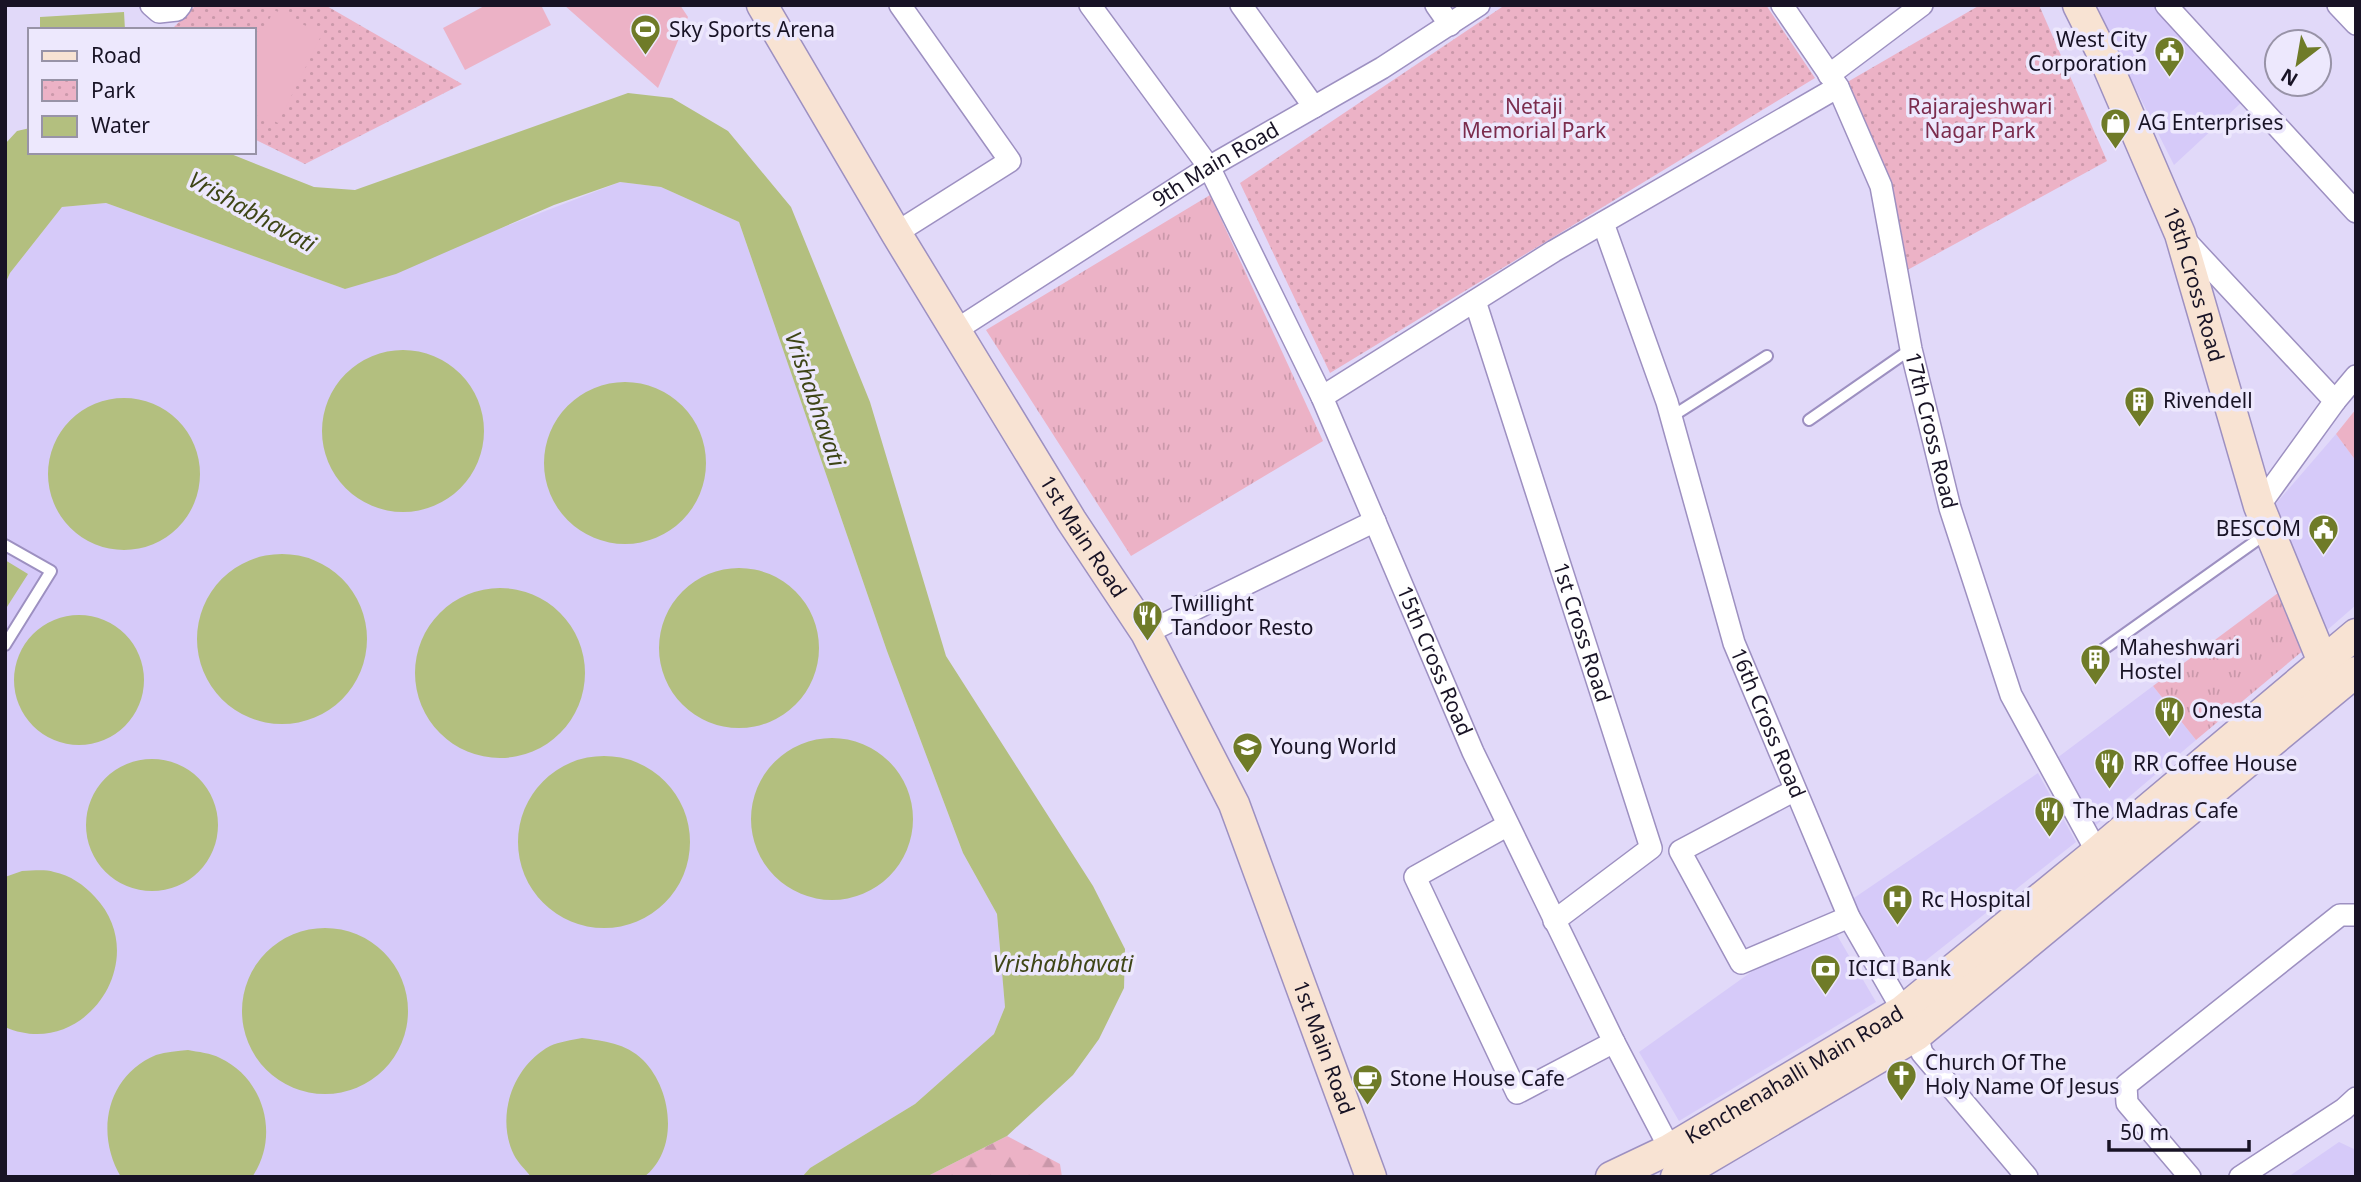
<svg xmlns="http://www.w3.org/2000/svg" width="2361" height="1182" viewBox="0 0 2361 1182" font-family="'Noto Sans',sans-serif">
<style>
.built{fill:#d6caf9}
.grass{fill:url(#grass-tufts)}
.forest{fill:url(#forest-firs)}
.park{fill:url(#park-dots)}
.garden{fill:#ecb2c6}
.water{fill:#b3bf7f}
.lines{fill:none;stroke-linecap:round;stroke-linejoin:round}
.lane-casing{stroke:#9d90c1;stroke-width:14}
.street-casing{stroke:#9d90c1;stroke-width:24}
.secondary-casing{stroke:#9d90c1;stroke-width:33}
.lane{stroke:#fff;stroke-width:10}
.street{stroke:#fff;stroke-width:21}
.secondary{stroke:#f8e3d3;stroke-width:30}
.labels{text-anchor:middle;stroke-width:7;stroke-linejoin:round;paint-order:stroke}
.poi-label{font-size:21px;fill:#181325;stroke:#ede8fd;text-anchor:start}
.park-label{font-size:21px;fill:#7b2c4d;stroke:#ede8fd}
.street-label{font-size:21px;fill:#181325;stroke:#ede8fd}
.water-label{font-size:23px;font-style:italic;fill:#3e4516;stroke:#ede8fd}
</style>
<defs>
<pattern id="grass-tufts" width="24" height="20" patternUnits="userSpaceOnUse" patternTransform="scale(1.75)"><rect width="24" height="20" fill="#ecb2c6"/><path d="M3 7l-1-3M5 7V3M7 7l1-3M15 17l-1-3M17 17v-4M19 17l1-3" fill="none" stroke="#ca98aa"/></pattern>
<pattern id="forest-firs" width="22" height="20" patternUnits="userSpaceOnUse" patternTransform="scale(1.75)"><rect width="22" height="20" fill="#ecb2c6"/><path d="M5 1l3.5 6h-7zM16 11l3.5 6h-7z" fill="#ca98aa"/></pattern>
<pattern id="park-dots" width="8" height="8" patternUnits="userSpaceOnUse" patternTransform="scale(1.75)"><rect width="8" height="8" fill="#ecb2c6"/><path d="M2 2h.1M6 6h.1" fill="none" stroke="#ca98aa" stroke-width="1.8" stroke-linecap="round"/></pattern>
</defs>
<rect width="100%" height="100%" fill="#e1d9f9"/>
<path class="built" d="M2101,5H2154L2242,102L2174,165L2096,10Z
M620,182L661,187L739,222L887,651L963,853L997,914L1005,1007L994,1034L915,1104L810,1168L802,1177H5V284L10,273L62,207L106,203L345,289Z
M2336,434L2356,461V605L2325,632L2273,507Z
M2153,686L2196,740L2096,825L2057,758Z
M2038,773L2076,842L1901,980L1851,900Z
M1834,930L1876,1002L1679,1121L1639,1052L1754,970Z
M2339,1142L2356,1150V1177H2288Z"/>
<path class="grass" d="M1210,195L1323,441L1131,556L986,330Z
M2356,409V461L2336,434Z
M2282,590L2305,649L2196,740L2153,686Z"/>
<path class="forest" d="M1007,1136L1060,1164L1062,1177H926Z"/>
<path class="park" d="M196,5H325L462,84L305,164L254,139V30H171Z
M1505,5H1766L1815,78L1330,373L1240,183Z
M1980,5H2039L2107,161L1900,274L1844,84Z"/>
<path class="garden" d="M486,5H541L551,25L465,70L443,28Z
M564,5H680L688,17L658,88Z
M274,10L322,34L278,123L254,111V50Z"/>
<path class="water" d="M124,12L125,30H40V17Z
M628,93L672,98L728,131L791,207L870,402L946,656L1093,886L1125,949L1124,988L1099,1039L1073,1075L1007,1136L926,1177H802L810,1168L915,1104L994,1034L1005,1007L997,914L963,853L887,651L739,222L661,187L620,182L554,205L396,274L345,289L106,203L62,207L10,273L5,284V144L17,131L30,128V152H226L314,187L355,190Z
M322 431a81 81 0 1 1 162 0a81 81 0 1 1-162 0Z
M544 463a81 81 0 1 1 162 0a81 81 0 1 1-162 0Z
M48 474a76 76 0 1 1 152 0a76 76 0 1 1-152 0Z
M197 639a85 85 0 1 1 170 0a85 85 0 1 1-170 0Z
M5,560L28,574L5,610Z
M659 648a80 80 0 1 1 160 0a80 80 0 1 1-160 0Z
M415 673a85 85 0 1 1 170 0a85 85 0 1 1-170 0Z
M14 680a65 65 0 1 1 130 0a65 65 0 1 1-130 0Z
M751 819a81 81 0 1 1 162 0a81 81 0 1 1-162 0Z
M518 842a86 86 0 1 1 172 0a86 86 0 1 1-172 0Z
M86 825a66 66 0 1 1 132 0a66 66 0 1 1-132 0Z
M22,871C32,871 44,869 54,872C70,875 84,885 95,897C154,959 84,1062 5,1027V877Z
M242 1011a83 83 0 1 1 166 0a83 83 0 1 1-166 0Z
M582,1038C603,1041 626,1043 643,1060C672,1089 680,1149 644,1177H531C526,1170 518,1163 514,1155C495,1116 513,1066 550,1046C559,1042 572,1040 582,1038Z
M188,1050C198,1052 211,1053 220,1058C265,1079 280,1137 252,1177H121C95,1134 106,1076 156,1055C166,1052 178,1051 188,1050Z"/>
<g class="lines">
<defs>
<path id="lane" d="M1671,417L1767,356
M1809,420L1911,349
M5,545L51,571L5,645
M2101,651L2267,533"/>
<g id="street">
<path d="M151,5L159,12L177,10L181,5"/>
<path id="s1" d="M1090,5L1209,167L1322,397L1473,752L1614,1042L1670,1149"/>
<path d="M1241,5L1314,107"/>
<path d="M1436,5L1450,25"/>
<path id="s2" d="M1782,5L1838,87L1881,186L1911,349L1950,508L2011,695L2097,852"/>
<path d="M2166,5L2356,212"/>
<path d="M2338,5L2356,24"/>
<path d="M1829,75L1922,5"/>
<path id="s3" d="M1603,223L1667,402L1734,643L1849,917L1917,1035L1922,1053L2027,1177"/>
<path d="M896,233L1010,161L900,5"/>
<path d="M2183,238L2335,401L2259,506"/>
<path id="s4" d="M1475,301L1651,848L1554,921"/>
<path id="s5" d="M956,330L1209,167L1382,68L1479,5"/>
<path d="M1322,397L1554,251L1838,87"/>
<path d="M2335,401L2356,376"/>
<path d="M1146,633L1375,521"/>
<path d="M1795,790L1680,851L1741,963L1849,917"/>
<path d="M1508,825L1415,877L1517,1093L1614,1042"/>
<path d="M2190,1177L2127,1103L2126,1085L2340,915H2356"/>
<path d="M2240,1177L2344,1109L2356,1098"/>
</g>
<g id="secondary">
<path id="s6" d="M762,5L896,233L1071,520L1146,633L1234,804L1371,1177"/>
<path id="s7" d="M2078,5L2103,55L2180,234L2259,506L2330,679"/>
<path id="s8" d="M1611,1177L1670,1149L1902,1011L2097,852L2356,634"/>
<path d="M1676,1177L1917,1035L2356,672"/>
</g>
</defs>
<use href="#lane" class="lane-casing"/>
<use href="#street" class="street-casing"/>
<use href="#secondary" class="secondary-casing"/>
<use href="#lane" class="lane"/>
<use href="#street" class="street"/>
<use href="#secondary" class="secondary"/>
</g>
<defs>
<symbol id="stadium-pin" viewBox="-11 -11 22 30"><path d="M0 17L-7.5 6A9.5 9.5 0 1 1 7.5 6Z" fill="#6f7b28" stroke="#ede8fd"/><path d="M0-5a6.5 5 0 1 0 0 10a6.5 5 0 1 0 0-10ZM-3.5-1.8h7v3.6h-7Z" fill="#fff"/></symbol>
<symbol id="civic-pin" viewBox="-11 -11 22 30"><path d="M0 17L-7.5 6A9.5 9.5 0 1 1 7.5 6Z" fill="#6f7b28" stroke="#ede8fd"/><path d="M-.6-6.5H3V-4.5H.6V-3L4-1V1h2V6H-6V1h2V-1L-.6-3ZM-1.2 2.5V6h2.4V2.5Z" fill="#fff"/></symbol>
<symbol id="shop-pin" viewBox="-11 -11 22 30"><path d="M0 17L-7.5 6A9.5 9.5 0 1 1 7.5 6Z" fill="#6f7b28" stroke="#ede8fd"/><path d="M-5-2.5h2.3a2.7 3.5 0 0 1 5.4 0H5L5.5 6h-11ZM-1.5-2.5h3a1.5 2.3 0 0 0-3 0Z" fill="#fff"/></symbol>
<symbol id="building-pin" viewBox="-11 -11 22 30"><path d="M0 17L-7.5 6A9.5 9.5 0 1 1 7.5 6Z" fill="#6f7b28" stroke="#ede8fd"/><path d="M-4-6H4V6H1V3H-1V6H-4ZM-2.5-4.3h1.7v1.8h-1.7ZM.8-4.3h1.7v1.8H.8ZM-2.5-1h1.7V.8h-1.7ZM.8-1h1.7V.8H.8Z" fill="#fff"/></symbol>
<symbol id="restaurant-pin" viewBox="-11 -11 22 30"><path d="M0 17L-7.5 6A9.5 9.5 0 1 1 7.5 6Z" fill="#6f7b28" stroke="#ede8fd"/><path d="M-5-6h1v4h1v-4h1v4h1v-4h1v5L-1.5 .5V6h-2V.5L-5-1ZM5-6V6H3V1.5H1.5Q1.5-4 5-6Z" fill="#fff"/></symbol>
<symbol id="school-pin" viewBox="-11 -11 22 30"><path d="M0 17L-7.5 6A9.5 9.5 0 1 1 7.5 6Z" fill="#6f7b28" stroke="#ede8fd"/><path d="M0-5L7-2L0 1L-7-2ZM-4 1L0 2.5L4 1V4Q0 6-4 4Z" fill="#fff"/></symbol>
<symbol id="hospital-pin" viewBox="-11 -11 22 30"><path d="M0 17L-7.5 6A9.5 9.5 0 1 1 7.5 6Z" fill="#6f7b28" stroke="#ede8fd"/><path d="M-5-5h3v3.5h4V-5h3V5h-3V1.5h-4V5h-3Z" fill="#fff"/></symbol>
<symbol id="bank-pin" viewBox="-11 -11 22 30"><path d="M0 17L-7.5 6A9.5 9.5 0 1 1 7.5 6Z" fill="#6f7b28" stroke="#ede8fd"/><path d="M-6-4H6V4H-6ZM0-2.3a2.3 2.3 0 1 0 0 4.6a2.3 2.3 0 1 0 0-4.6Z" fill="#fff"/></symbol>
<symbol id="church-pin" viewBox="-11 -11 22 30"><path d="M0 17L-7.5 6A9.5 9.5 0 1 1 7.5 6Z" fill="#6f7b28" stroke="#ede8fd"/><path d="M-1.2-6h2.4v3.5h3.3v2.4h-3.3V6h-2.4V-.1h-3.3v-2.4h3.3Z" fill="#fff"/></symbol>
<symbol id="cafe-pin" viewBox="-11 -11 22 30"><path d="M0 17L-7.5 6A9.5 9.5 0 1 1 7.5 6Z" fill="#6f7b28" stroke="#ede8fd"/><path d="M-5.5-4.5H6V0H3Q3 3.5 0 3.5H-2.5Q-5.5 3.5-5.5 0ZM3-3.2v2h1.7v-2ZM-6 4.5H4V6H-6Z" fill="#fff"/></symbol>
</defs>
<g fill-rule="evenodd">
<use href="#stadium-pin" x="628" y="12" width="35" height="47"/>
<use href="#civic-pin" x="2152" y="34" width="35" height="47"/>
<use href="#shop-pin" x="2098" y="106" width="35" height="47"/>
<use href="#building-pin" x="2122" y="384" width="35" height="47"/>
<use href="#civic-pin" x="2306" y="512" width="35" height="47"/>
<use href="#restaurant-pin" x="1130" y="598" width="35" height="47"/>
<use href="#building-pin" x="2078" y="642" width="35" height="47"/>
<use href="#restaurant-pin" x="2152" y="694" width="35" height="47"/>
<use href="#school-pin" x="1230" y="730" width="35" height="47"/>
<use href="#restaurant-pin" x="2092" y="746" width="35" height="47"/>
<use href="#restaurant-pin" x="2032" y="794" width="35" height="47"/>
<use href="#hospital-pin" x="1880" y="882" width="35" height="47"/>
<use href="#bank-pin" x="1808" y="952" width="35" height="47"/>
<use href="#church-pin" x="1884" y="1058" width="35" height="47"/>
<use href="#cafe-pin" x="1350" y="1062" width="35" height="47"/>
</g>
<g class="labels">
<g class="poi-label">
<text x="669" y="37">Sky Sports Arena</text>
<text x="2147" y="47" text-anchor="end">West City<tspan x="2147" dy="24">Corporation</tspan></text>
<text x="2138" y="130">AG Enterprises</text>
<text x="2163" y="408">Rivendell</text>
<text x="2301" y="536" text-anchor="end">BESCOM</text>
<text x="1171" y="611">Twillight<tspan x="1171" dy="24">Tandoor Resto</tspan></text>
<text x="2119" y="655">Maheshwari<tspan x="2119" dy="24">Hostel</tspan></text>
<text x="2192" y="718">Onesta</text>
<text x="1270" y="754">Young World</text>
<text x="2133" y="771">RR Coffee House</text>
<text x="2073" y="818">The Madras Cafe</text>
<text x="1921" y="907">Rc Hospital</text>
<text x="1848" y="976">ICICI Bank</text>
<text x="1925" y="1070">Church Of The<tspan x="1925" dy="24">Holy Name Of Jesus</tspan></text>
<text x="1390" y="1086">Stone House Cafe</text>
</g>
<g class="park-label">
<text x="1534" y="114">Netaji<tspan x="1534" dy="24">Memorial Park</tspan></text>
<text x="1980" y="114">Rajarajeshwari<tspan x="1980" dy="24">Nagar Park</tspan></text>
</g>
<g class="street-label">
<text dy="7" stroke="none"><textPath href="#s5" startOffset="308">9th Main Road</textPath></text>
<text dy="7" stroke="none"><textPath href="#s7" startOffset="303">18th Cross Road</textPath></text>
<text dy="7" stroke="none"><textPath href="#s2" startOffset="457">17th Cross Road</textPath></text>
<text dy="7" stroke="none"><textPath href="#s6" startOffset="621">1st Main Road</textPath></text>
<text dy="7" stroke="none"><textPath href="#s4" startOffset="348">1st Cross Road</textPath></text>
<text dy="7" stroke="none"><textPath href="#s1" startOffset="744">15th Cross Road</textPath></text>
<text dy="7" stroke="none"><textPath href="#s3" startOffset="527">16th Cross Road</textPath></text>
<text dy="7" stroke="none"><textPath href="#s6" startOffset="1188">1st Main Road</textPath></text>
<text dy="7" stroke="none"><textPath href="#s8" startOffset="210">Kenchenahalli Main Road</textPath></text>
</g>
<g class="water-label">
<text transform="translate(252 212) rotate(29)" y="8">Vrishabhavati</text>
<text transform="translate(815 399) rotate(71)" y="8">Vrishabhavati</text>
<text x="1063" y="972">Vrishabhavati</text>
</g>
</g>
<rect width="2361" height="1182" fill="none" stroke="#181325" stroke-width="14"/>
<rect x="28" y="28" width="228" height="126" fill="#ede8fd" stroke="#9893a7" stroke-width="2"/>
<rect x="42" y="51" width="35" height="10" fill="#f8e3d3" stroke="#9893a7" stroke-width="2"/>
<text x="91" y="63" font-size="21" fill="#181325">Road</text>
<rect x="42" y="80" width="35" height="21" fill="url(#park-dots)" stroke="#9893a7" stroke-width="2"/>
<text x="91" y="98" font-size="21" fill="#181325">Park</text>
<rect x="42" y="116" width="35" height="21" fill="#b3bf7f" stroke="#9893a7" stroke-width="2"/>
<text x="91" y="133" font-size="21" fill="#181325">Water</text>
<g transform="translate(2298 63) rotate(211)"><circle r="33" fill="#ede8fd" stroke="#9893a7" stroke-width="2"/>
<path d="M0-5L12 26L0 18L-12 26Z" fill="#6f7b28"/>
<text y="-10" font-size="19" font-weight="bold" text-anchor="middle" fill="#181325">N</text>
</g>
<path d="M2109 1140v10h140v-10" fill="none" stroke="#181325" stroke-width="3.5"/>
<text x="2120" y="1140" font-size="21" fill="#181325" stroke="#ede8fd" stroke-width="5" paint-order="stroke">50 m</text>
</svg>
